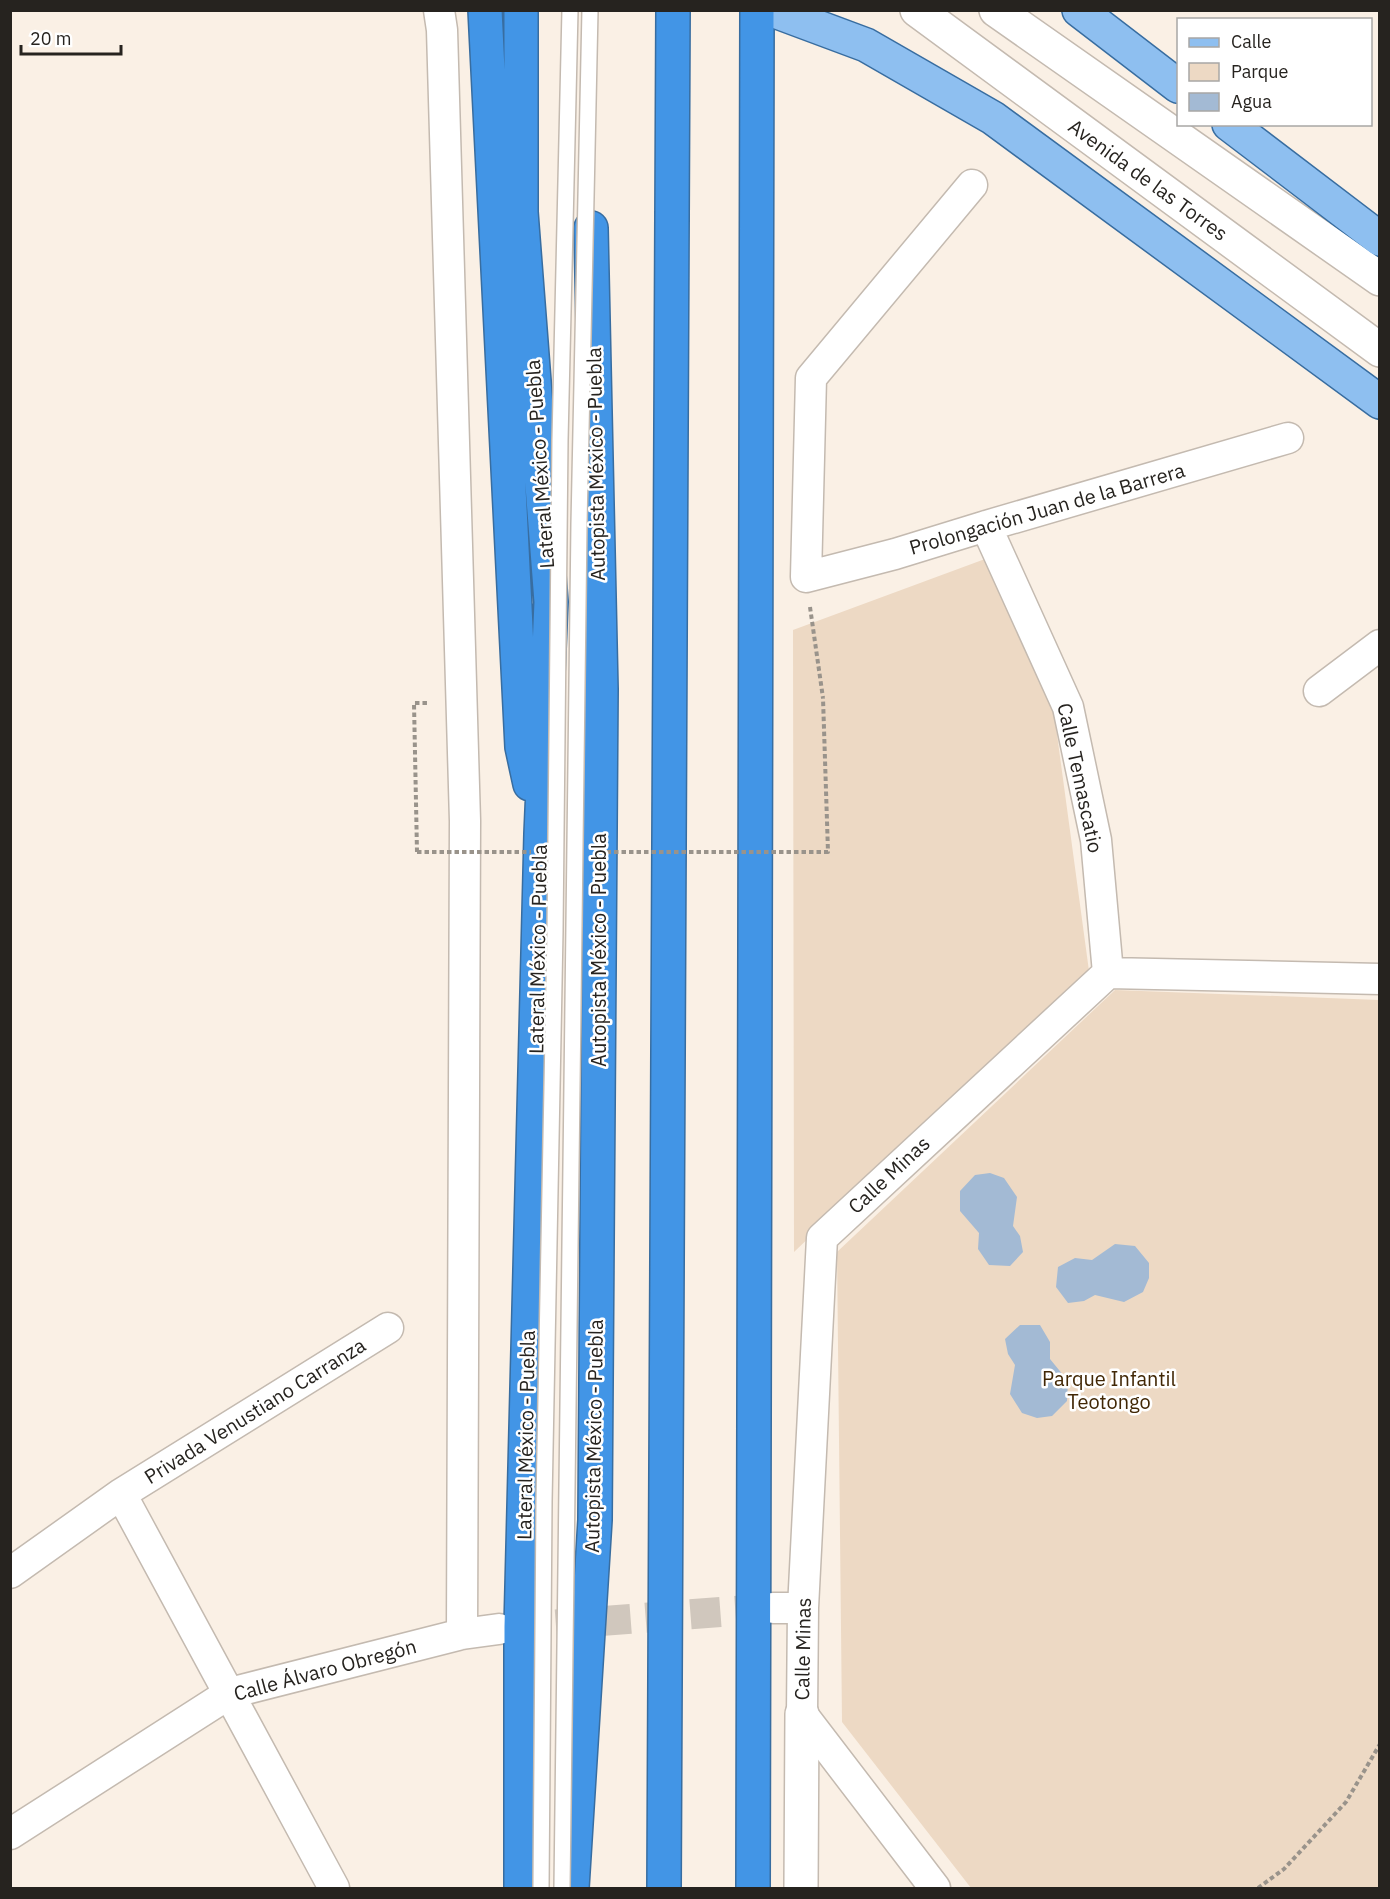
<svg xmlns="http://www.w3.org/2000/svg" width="1390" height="1899" viewBox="0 0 1390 1899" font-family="'IBM Plex Sans',sans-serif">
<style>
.green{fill:#edd9c4}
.water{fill:#a3bad4}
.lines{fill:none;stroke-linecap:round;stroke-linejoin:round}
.street-tunnel{stroke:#d0c7bd;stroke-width:30;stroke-dasharray:30 15;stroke-linecap:butt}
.street-casing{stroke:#c4bab0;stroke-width:33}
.secondary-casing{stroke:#c4bab0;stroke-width:36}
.primary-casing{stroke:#386da0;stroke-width:36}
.highway-casing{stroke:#386da0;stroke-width:36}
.path{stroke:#99938b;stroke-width:4;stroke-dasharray:4.5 3;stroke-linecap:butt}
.street{stroke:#fff;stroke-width:30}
.secondary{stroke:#fff;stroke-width:33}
.primary{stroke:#8ebff0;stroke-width:33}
.highway{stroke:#4295e6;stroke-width:33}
.lane-bridge-casing{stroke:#c4bab0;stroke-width:18;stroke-linecap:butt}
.path-bridge{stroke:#99938b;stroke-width:4;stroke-dasharray:4.5 3;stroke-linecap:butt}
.lane-bridge{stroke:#fff;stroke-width:15}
.labels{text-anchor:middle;stroke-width:5;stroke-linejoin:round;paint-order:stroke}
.street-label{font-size:20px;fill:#26231f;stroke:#fff}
.park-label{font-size:20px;fill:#412705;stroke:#fff}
</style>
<rect width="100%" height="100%" fill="#faf0e5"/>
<path class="green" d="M985,559L1053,705L1089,971L794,1252L793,630Z
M1115,990L1379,1000V1888H971L842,1722L837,1252Z"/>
<path class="water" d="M990,1173L1004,1178L1017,1197L1013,1226L1020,1236L1023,1252L1010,1266L989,1265L978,1249L979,1233L960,1211V1191L975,1175Z
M1115,1244L1135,1246L1149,1263V1278L1143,1292L1124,1302L1095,1295L1084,1301L1068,1303L1056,1287L1058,1267L1075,1258L1092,1260Z
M1020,1325H1040L1050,1342V1359L1068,1381L1067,1401L1052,1416L1037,1418L1022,1413L1010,1394L1015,1365L1008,1354L1005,1339Z"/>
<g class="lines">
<path class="street-tunnel" d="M511,1628L773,1608"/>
<defs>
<path id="street" d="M439,10L442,30L465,821L462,1634
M972,185L811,378L806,577L895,554L986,526L1288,438
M986,526L1068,707L1096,840L1108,973
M1319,691L1380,645
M121,1494L334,1888
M10,1573L121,1494L388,1328
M773,1608H803
M10,1834L230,1693L462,1634L499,1629
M935,1888L802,1714L803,1608L822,1238L1108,973L1380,979"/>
<path id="secondary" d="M917,10L1380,350
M996,10L1380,279
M801,1888L802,1714"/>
<path id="primary" d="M772,10L866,45L993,118L1380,402
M1079,10L1178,86
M1229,124L1380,239"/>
<path id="highway" d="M485,10L522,747L530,784
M521,1888V1627L541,834L551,602L521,212V10
M572,1888L595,1520L601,689L591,228
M664,1888L673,10
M753,1888L757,10"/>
</defs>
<use href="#street" class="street-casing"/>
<use href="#secondary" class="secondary-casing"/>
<use href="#primary" class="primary-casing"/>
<use href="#highway" class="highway-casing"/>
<path class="path" d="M810,607L823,698
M417,852L414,703H429
M1258,1888L1284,1869L1346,1802L1380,1744"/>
<use href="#street" class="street"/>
<use href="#secondary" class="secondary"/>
<use href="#primary" class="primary"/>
<use href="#highway" class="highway"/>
<defs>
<path id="lane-bridge" d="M541,1888L544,1502L555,931L560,440L570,10
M562,1888L579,524L590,10"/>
</defs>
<use href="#lane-bridge" class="lane-bridge-casing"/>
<path class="path-bridge" d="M417,852H531
M599,852H828L823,698"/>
<use href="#lane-bridge" class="lane-bridge"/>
</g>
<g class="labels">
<g class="street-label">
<text transform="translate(1148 180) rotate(36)" y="7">Avenida de las Torres</text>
<text transform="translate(540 464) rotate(-94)" y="7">Lateral México - Puebla</text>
<text transform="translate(596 464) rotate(-91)" y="7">Autopista México - Puebla</text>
<text transform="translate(1047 509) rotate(-16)" y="7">Prolongación Juan de la Barrera</text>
<text transform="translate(1080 778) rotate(78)" y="7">Calle Temascatio</text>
<text transform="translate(538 949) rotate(-89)" y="7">Lateral México - Puebla</text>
<text transform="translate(599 950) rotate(-90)" y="7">Autopista México - Puebla</text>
<text transform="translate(889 1175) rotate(-43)" y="7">Calle Minas</text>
<text transform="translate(255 1411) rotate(-32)" y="7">Privada Venustiano Carranza</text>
<text transform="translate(526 1435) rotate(-89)" y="7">Lateral México - Puebla</text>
<text transform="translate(594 1436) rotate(-89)" y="7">Autopista México - Puebla</text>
<text transform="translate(803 1649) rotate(-89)" y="7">Calle Minas</text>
<text transform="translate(325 1670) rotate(-15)" y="7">Calle Álvaro Obregón</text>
</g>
<g class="park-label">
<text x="1109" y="1386">Parque Infantil<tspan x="1109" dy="23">Teotongo</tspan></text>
</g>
</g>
<rect width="1390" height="1899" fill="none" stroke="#26231f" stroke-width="24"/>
<rect x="1177" y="18" width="195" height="108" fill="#ffffff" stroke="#a8a7a5" stroke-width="1.5"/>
<rect x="1189" y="38" width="30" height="9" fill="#8ebff0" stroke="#a8a7a5" stroke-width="1.5"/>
<text x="1231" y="48" font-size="18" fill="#26231f">Calle</text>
<rect x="1189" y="63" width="30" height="18" fill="#edd9c4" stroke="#a8a7a5" stroke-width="1.5"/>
<text x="1231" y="78" font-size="18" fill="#26231f">Parque</text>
<rect x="1189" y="93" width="30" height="18" fill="#a3bad4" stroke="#a8a7a5" stroke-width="1.5"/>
<text x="1231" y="108" font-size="18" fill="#26231f">Agua</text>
<path d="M21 45v9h100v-9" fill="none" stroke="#26231f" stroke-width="3"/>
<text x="30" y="45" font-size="18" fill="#26231f" stroke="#ffffff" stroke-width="4.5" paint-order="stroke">20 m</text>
</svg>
